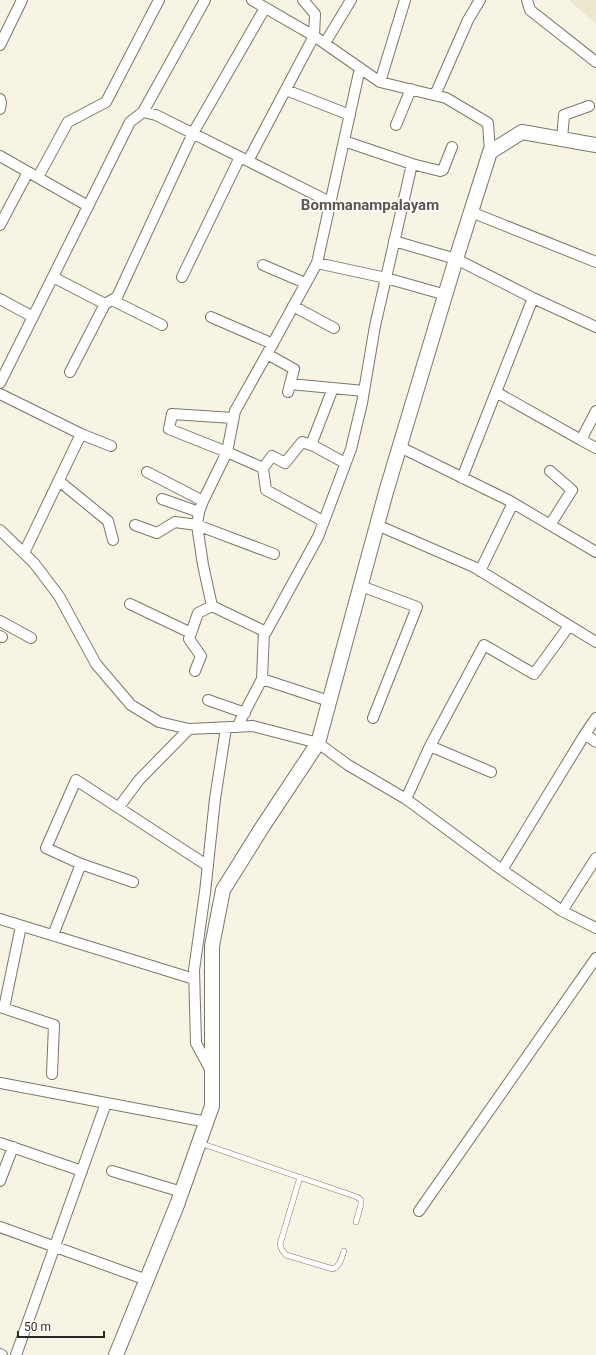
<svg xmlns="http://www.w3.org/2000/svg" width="596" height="1355" viewBox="0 0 596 1355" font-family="Roboto,sans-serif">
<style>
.built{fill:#eee7d0}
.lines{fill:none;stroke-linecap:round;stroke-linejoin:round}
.lane-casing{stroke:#7c7869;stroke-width:6}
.street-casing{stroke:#7c7869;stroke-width:12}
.secondary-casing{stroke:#7c7869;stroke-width:16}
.lane{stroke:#fff;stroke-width:5}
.street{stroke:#fff;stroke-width:10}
.secondary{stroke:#fff;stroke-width:14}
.labels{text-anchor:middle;stroke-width:3.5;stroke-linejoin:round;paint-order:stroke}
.district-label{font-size:15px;font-weight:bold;fill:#5c574a;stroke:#fff}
</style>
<rect width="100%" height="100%" fill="#f8f4e3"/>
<path class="built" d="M569,0H596V24Z"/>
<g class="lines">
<defs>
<path id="lane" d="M200,1143L357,1197L361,1200V1204L356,1222
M300,1177L280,1244L282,1250L286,1255L333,1269C340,1266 341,1259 344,1251"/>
<path id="street" d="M252,0L314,36L380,82L446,98L488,123L490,152
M527,0L530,10L596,62
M325,43L351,0
M0,45L22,0
M360,68L317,263L267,354L235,411L227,452L203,501L199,512L197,525L203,565L212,606L266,632L318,537L351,449L362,403L375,326L412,164L440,171L443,170L452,147
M380,82L405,0
M286,90L350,115
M435,95L468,20L480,0
M0,99L1,103L0,109
M143,112L205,0
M396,125L411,89
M562,139L564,115L589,106
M344,141L412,164
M0,156L88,206
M248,161L314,36L315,14L303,0
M38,177L68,122L106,102L159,0
M471,212L596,262
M0,225L28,172
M394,241L456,259L533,298L596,327
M317,263L386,278L446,295
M263,265L305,283
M53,277L105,304L117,297L193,133L265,8
M182,277L240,157
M0,299L33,317
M112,300L162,325
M293,306L334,328
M211,317L273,344
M267,354L294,369L288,392
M70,372L105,304
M0,383L130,122L143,112L156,115L330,202
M290,384L364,391
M496,392L581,440
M0,394L81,434L24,553
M596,411L581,440L596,448
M233,418L172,414L169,429L227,452L263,468
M81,434L111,446
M311,445L333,388
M400,447L508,500L596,552
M147,472L203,501
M462,478L533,298
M59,481L108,521L113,540
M162,499L199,512
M323,521L266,490L263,468L272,456L285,463L302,442L314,446L345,463
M135,525L157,533L175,522L197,525L274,554
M377,525L474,567L596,642
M550,525L572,490L550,471
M0,530L34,563L59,596L96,664L131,705L159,722L189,729L253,726L318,743L348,765L406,799L502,870L562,911L596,858
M480,571L513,503
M361,586L417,607L373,718
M130,604L191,633
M0,621L31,638
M0,636L2,637
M195,671L201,656L189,639L198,613L212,606
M262,679L329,701
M208,700L245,713
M237,727L262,679L264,631
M585,734L596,742
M430,746L491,772
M406,799L430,746L484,645L534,674L569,626
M119,807L139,780L189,729
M502,870L585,734L596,718
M133,882L81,864L46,848L76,780L208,866
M562,911L596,928
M0,919L194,979
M53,935L81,864
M0,1007L54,1025L52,1074
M4,1008L21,926
M211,1071L196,1043L194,970L205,892L215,799L226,728
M0,1083L207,1122
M0,1143L82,1171
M112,1171L182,1192
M0,1181L13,1147
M419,1211L596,958
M0,1227L147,1280
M0,1354L2,1355
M16,1355L106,1103"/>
<path id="secondary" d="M116,1355L177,1205L212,1106V946L223,890L263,826L318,743L386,492L456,259L490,152L522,132L596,145"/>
</defs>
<use href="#lane" class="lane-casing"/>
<use href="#street" class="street-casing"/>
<use href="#secondary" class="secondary-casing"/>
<use href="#lane" class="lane"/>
<use href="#street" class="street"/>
<use href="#secondary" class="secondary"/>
</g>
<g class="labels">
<g class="district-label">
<text x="370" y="210">Bommanampalayam</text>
</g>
</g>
<path d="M18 1331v6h86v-6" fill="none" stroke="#2b2a23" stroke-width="2"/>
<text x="24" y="1331" font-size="12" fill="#2b2a23" stroke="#ffffff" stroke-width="3" paint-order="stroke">50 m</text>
</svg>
